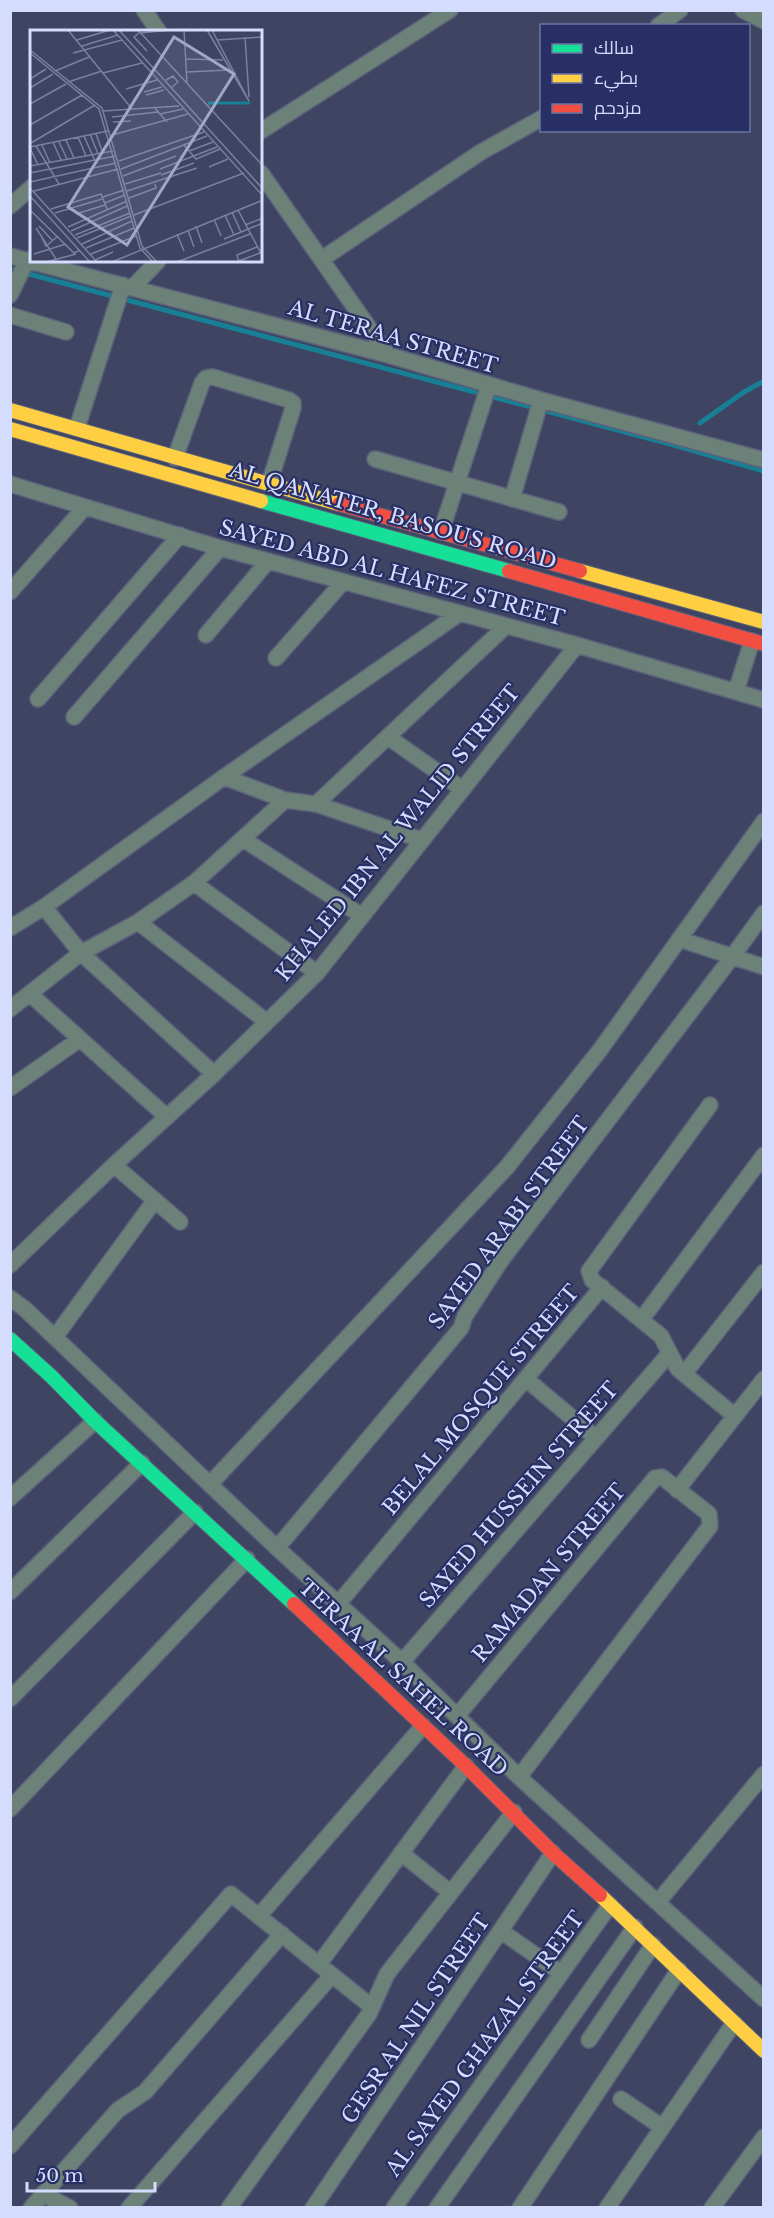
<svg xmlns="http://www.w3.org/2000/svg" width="774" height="2218" viewBox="0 0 774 2218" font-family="'Libre Baskerville',Cairo,serif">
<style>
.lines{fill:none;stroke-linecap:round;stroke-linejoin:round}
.stream{stroke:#188095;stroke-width:5}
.street-casing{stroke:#5b617b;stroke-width:18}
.fast-casing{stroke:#5b617b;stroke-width:16}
.slow-casing{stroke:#5b617b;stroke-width:16}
.jam-casing{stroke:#5b617b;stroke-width:16}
.street{stroke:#6c8178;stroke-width:15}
.fast{stroke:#16e098;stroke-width:14}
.slow{stroke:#ffcf43;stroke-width:14}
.jam{stroke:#f24e42;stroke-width:14}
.labels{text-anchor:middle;stroke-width:4.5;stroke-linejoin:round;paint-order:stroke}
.street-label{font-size:21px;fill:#d4ddfe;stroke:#272f64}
.inset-river{fill:none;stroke:#188095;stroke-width:3}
.inset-road{fill:none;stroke:#7a81a0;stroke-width:1.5}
.view{fill:#a0a7c7;fill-opacity:0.15;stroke:#a0a7c7;stroke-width:3}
.inset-edge{fill:none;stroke:#d4ddfe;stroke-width:3}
</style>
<rect width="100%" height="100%" fill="#3e4461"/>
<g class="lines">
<path class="stream" d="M10,269L674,445L764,471
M700,423L744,392L764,381"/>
<defs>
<path id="street" d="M144,10L159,32
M743,10L764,21
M658,26L680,10
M261,131L450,10
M261,173L388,355
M10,206L32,187
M10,256L388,355L541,400L764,460
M322,259L481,152L542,118
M132,288L158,261
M10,295L27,260
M10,315L66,332
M77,428L123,285
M175,458L202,383L206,378L213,377L289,400L293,403V408L269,484
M375,459L559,512
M10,484L220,548L577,645L764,700
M512,499L541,400
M441,532L489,385
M10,592L85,507
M206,635L268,561
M276,658L343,582
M736,691L752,641
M38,699L180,535
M74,717L220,548
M388,737L462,789
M224,777L285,800L316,804L422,840
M316,804L506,626
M243,839L362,916
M194,883L317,973
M44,907L81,953L214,1074
M138,922L267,1022
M10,928L44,907L224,777L460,613
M679,939L764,967
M30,994L167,1117
M10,1009L81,953L138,922L194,883L285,800
M10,1088L80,1039
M710,1105L589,1271L592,1280L661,1336L678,1369L735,1416
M114,1165L180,1222
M10,1265L114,1165L214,1074L317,973L577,645
M10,1298L25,1309L277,1548L402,1662L519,1777L764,1999
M641,1320L764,1155
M55,1337L155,1200
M684,1374L764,1272
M526,1379L596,1438
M210,1484L507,1167L600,1050L764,821
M677,1490L764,1379
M10,1498L95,1421
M277,1548L461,1328L465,1316L500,1262L732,957L764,913
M10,1592L142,1463
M338,1604L602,1287
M402,1662L669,1354
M10,1699L195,1512
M457,1716L655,1478L662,1477L709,1514L710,1526L519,1777
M10,1809L247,1559
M401,1853L451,1893
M658,1902L764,1774
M259,1916L423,1726
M501,1931L561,1973
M319,1964L466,1766
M589,2040L653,1945
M621,2099L662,2127
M10,2146L231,1894L372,2007
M43,2194L70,2208
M31,2208L118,2110L145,2092L282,1934
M129,2208L332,1975
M229,2208L369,2014L387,1974L514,1812
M313,2208L553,1853
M394,2208L610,1905
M437,2208L635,1927
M520,2208L679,1970
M607,2208L734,2023
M712,2208L764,2137"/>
<path id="fast" d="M261,501L509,571
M10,1339L52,1377L95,1421L294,1604"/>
<path id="slow" d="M10,410L339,504
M10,429L261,501
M580,571L764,622
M600,1895L764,2051"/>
<path id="jam" d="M339,504L580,571
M509,571L764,644
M294,1604L466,1766L553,1853L600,1895"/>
</defs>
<use href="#street" class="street-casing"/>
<use href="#fast" class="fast-casing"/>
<use href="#slow" class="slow-casing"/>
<use href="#jam" class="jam-casing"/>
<use href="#street" class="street"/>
<use href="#fast" class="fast"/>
<use href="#slow" class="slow"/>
<use href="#jam" class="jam"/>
</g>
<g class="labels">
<g class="street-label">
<text transform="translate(393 337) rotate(16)" y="7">AL TERAA STREET</text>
<text transform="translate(393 516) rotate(16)" y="7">AL QANATER, BASOUS ROAD</text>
<text transform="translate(392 573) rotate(15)" y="7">SAYED ABD AL HAFEZ STREET</text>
<text transform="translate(398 833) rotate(-51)" y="7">KHALED IBN AL WALID STREET</text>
<text transform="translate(509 1223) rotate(-54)" y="7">SAYED ARABI STREET</text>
<text transform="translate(481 1400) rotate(-50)" y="7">BELAL MOSQUE STREET</text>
<text transform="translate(519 1495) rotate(-49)" y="7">SAYED HUSSEIN STREET</text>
<text transform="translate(549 1573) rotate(-50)" y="7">RAMADAN STREET</text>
<text transform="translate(403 1678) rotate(43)" y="7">TERAA AL SAHEL ROAD</text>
<text transform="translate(416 2019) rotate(-56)" y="7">GESR AL NIL STREET</text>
<text transform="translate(485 2044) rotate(-54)" y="7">AL SAYED GHAZAL STREET</text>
</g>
</g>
<g transform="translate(30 30)">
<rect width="232" height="232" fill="#3e4461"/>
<path class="inset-river" d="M178,73H220"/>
<path class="inset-road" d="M38,0L102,79M83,0L233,166M89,0L233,159M108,0L233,136M154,0L157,53M177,0L219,71L182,0M110,2L104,7L117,21M110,3L141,0M215,7L219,67M47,10L80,0M187,10L233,7M52,16L88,5M0,20L72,78L112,216L127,232M0,23L69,79L110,218L123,232M43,23L92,10M156,29L193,30M25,41L59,27M157,42L199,40M73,43L112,33M0,49L16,39M136,50L143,46L148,52L142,57M38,52L72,41M0,58L23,44M96,59L127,50M114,62L132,57M116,65L134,60M0,74L36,54M124,77L137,92M73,81L149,76M130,84L153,79M82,87L128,82M83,92L101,91M0,95L52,65M60,104L68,124M66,104L73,123M82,105L158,84M54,106L65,131M48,107L56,126M36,110L44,128M23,112L31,130M29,112L37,129M1,113L65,75M12,115L20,133M154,115L166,129L190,119M6,116L29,154M0,117L78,101M0,118L8,135M159,121L183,112M89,131L174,102M0,136L83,121M179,137L198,129M91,139L177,106M130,139L187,117M0,143L85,126M131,145L164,133M93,146L146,126M0,152L86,133M95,154L131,143M0,158L67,232M4,161L88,139M97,161L167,138M0,166L60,232M73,167L94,160M99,168L126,158L125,154M75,173L95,165M21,179L71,164L77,179M0,180L44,223L50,220M208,180L233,227M202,182L211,202M25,183L72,169M46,184L75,175M104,185L214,143M195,185L204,205M184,189L191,206M215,195L233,188M9,196L23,211M166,196L172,213M38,197L97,171M6,198L26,229M158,200L164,217M41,201L97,176M147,204L154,221M45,205L100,183M12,208L16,216L28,206M47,208L101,186M194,209L233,193M52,214L102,191M56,218L104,198M4,224L36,214M61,224L106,206M65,230L83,222M209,231L230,223M16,232L46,224M82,232L233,170M147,232L220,204M209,232L207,225L227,217"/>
<path class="view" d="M144,7L204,44L97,215L38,177Z"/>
<rect width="232" height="232" class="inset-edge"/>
</g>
<rect width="774" height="2218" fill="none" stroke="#d4ddfe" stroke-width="24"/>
<rect x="540" y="24" width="210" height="108" fill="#272f64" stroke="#6c75a2" stroke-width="1.5"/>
<rect x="552" y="44" width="30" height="9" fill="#16e098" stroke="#6c75a2" stroke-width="1.5"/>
<text x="594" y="54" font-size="18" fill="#d4ddfe">سالك</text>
<rect x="552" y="74" width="30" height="9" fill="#ffcf43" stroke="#6c75a2" stroke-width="1.5"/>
<text x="594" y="84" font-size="18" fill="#d4ddfe">بطيء</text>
<rect x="552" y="104" width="30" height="9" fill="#f24e42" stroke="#6c75a2" stroke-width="1.5"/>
<text x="594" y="114" font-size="18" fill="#d4ddfe">مزدحم</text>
<path d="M27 2182v9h128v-9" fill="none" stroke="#d4ddfe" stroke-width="3"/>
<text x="36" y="2182" font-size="18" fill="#d4ddfe" stroke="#272f64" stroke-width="4.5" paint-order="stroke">50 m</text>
</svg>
